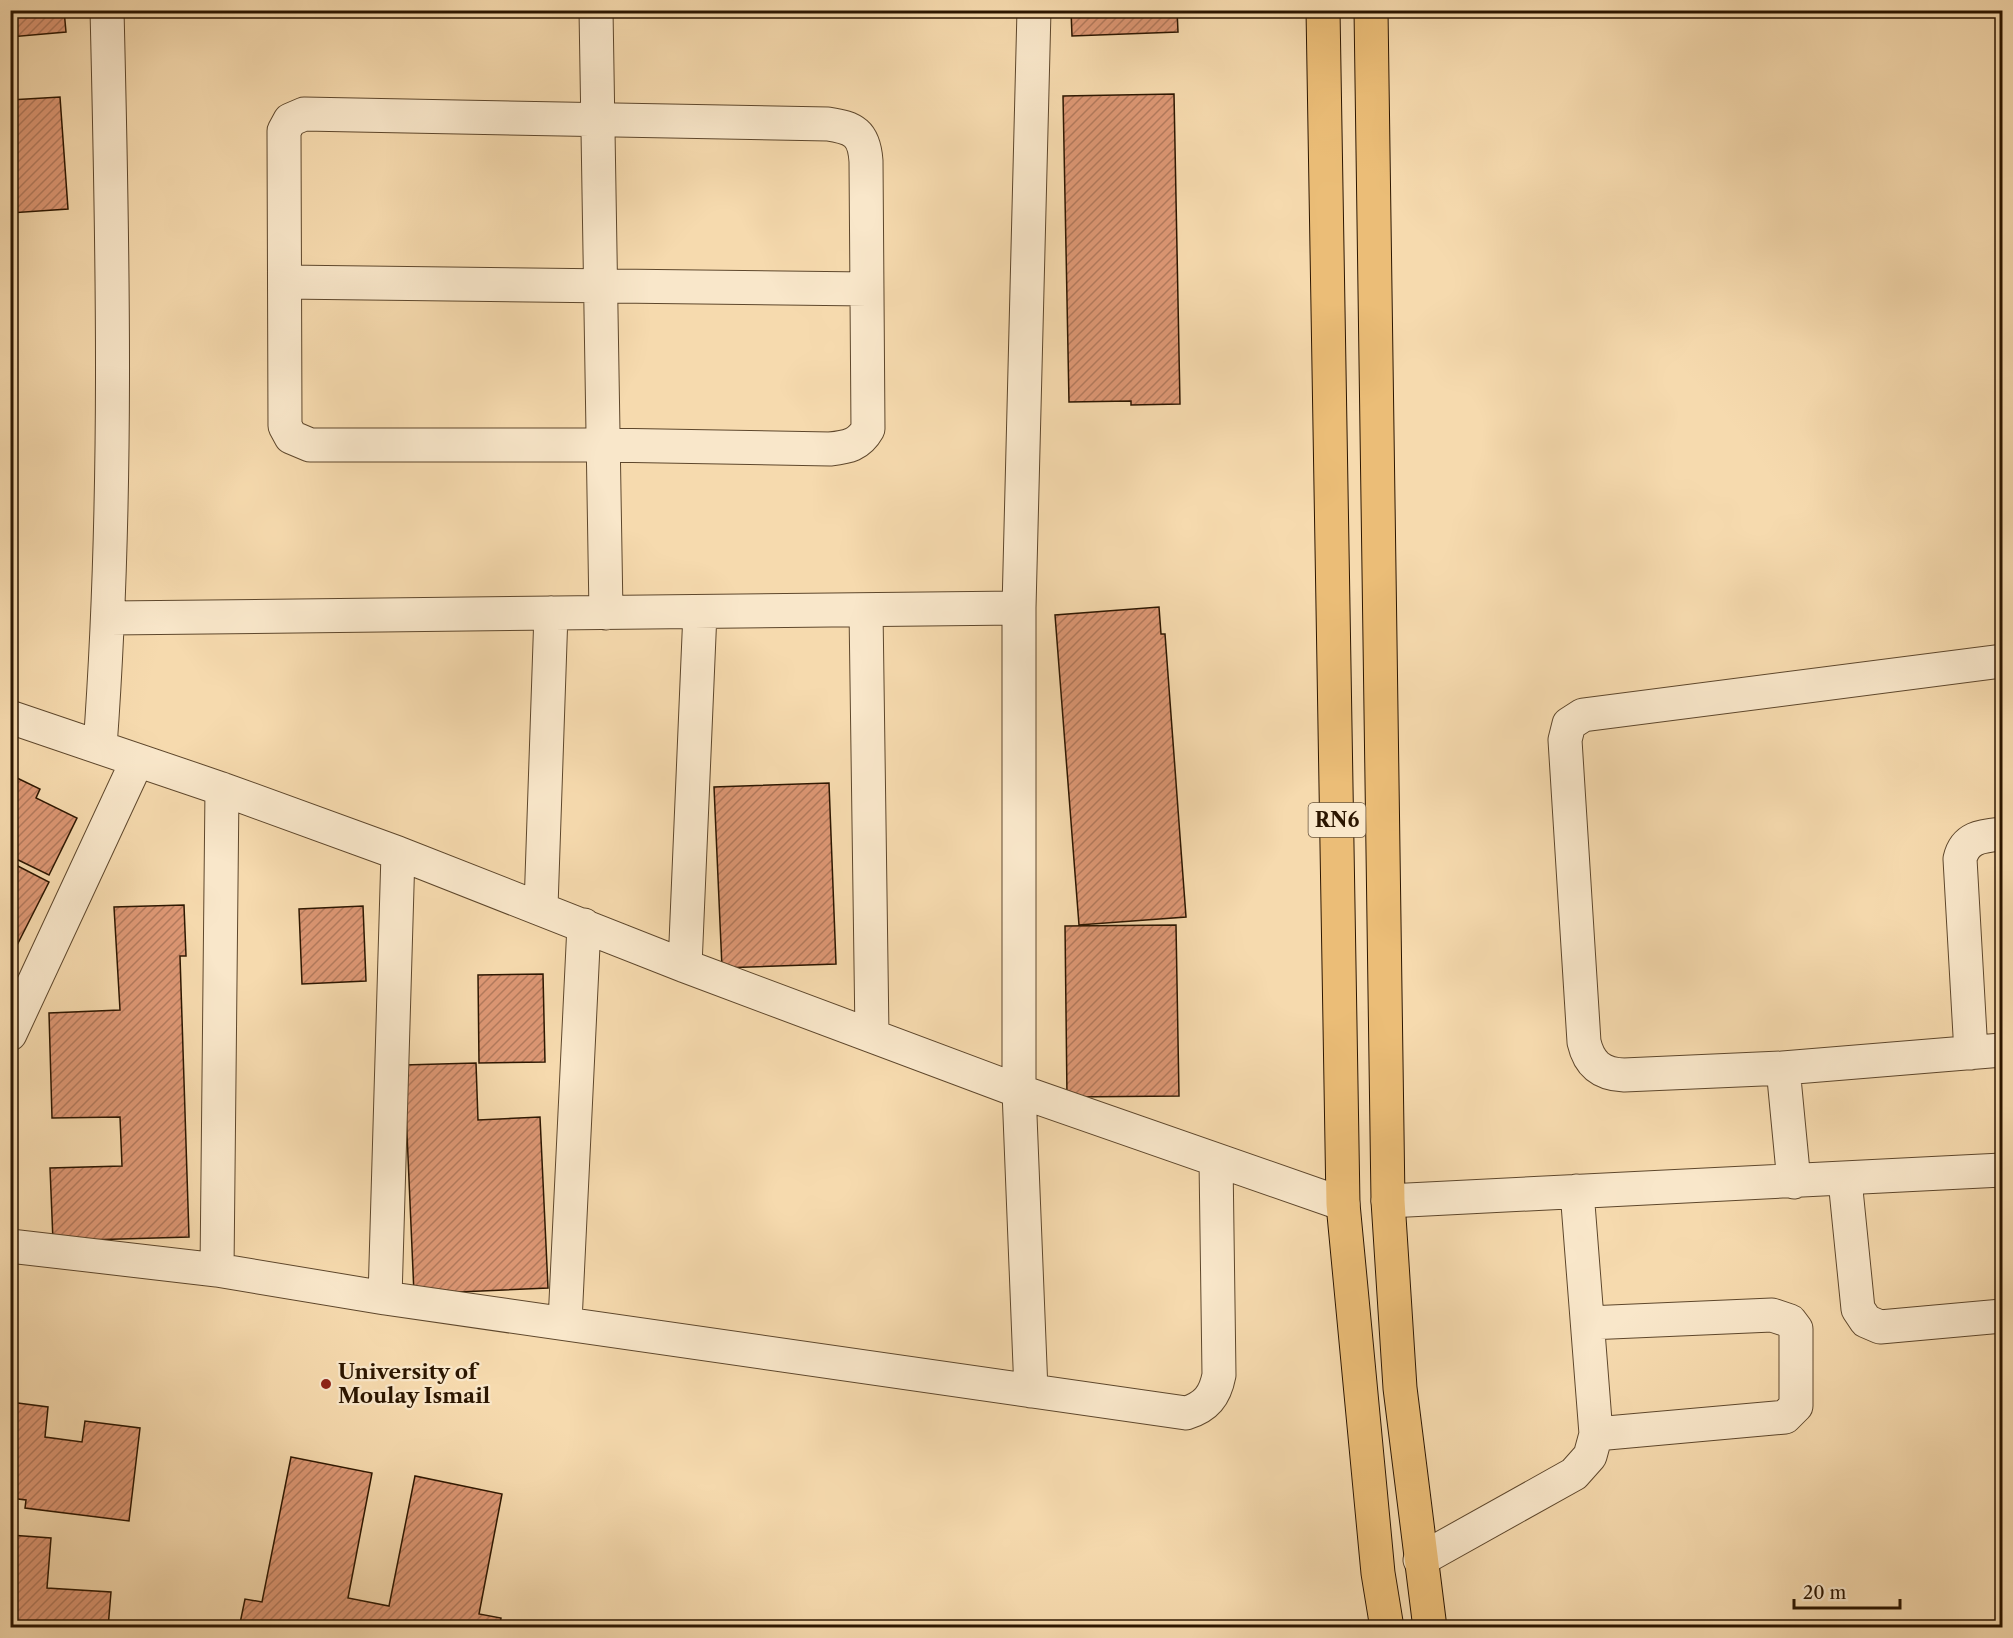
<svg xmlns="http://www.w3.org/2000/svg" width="2013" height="1638" viewBox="0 0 2013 1638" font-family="'Libre Caslon Text',serif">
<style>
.building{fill:url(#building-hatch);stroke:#2c1600;stroke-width:1.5}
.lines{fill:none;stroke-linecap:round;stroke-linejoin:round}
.minor-casing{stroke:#5e472c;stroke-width:35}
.highway-casing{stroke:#2c1600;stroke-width:35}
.minor{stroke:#f9e7ca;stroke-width:33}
.highway{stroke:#ebbd77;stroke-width:33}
.poi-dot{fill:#8f2418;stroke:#f9e7ca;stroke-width:2}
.labels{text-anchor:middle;stroke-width:4.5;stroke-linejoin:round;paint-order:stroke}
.shield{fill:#f9e7ca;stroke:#6a553d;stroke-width:1.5}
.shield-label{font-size:20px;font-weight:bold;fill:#2c1600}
.poi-label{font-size:21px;font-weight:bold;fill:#2c1600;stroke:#f9e7ca;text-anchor:start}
</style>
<defs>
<pattern id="building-hatch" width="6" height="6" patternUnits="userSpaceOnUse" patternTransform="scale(1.5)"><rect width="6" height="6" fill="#dd9774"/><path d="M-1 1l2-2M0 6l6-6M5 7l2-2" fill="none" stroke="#b37a5d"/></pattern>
</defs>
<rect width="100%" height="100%" fill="#f6daae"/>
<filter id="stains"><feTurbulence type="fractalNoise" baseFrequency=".00333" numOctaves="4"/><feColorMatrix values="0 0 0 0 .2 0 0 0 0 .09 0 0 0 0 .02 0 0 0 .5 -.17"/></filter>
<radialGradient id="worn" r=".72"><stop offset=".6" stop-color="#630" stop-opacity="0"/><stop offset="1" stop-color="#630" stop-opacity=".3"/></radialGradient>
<path class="building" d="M10,10H64L66,32L10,37Z
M1071,10H1177L1178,32L1072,36Z
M1174,94L1180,404L1131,405V401L1069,402L1063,96Z
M60,97L68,209L10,213V100Z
M1159,607L1161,634H1165L1186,917L1079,925L1055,615Z
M15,777L40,789L36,798L77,818L49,875L10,856V786Z
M829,783L836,964L722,968L714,787Z
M10,862L49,882L10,959Z
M184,905L186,956H180L189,1237L53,1241L50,1168L122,1166L120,1117L52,1118L49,1013L120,1010L114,907Z
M363,906L366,981L302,984L299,909Z
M1176,925L1179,1096L1067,1097L1065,926Z
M543,974L545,1062L479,1063L478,975Z
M476,1063L478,1120L540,1117L548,1288L414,1294L404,1065Z
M10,1402L48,1407L45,1437L82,1442L85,1421L140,1428L129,1521L25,1508L26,1500L10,1498Z
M291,1457L372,1473L348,1598L389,1606L415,1476L502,1494L479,1614L501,1618L499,1628H239L245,1599L262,1602Z
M10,1535L51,1538L47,1588L111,1592L108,1628H10Z"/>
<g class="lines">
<defs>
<path id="minor" d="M596,10L606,613
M304,114L828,124C854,128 864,133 866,161L868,429C859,445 848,447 830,449L604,445H310L291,437L285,426L284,131L290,120Z
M285,282L867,289
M866,610L872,1035
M110,618L1019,608
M2002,661L1583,715L1569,724L1565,740L1584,1042C1589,1064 1601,1074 1624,1075L1783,1068L2002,1050
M10,717L222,789L398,853L685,966L1019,1091L1343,1204
M100,747C118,502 113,256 107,10
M541,907L551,613
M685,966L700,612
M10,1034L137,761
M1971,1053L1960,859C1965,837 1982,836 2002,834
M1783,1068L1794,1182
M1845,1180L1858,1309L1866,1321L1880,1327L2002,1316
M1388,1201L2002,1170
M10,1246L217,1270L385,1298L1186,1413C1206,1407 1215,1396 1219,1375L1216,1160
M217,1270L222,789
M385,1298L398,853
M565,1322L584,925
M1588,1323L1772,1315L1790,1321L1796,1329V1406L1785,1417L1596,1434
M1031,1391L1019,1091V608L1034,10
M1420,1560L1574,1474L1590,1456L1596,1434L1577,1191"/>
<path id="highway" d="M1323,10L1343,1204L1378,1573L1387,1628
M1371,10L1388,1201L1400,1388L1430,1628"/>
</defs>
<use href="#minor" class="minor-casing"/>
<use href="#highway" class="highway-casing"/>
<use href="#minor" class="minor"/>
<use href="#highway" class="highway"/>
</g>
<circle class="poi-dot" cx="326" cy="1384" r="6"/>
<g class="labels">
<rect class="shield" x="1308.5" y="803" width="57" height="34" rx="4.5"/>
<g class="shield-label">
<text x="1337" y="827">RN6</text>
</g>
<g class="poi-label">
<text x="338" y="1379">University of<tspan x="338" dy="24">Moulay Ismail</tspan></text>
</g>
</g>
<rect width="2013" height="1638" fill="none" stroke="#f6daae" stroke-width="36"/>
<rect x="12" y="12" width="1989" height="1614" fill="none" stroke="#2c1600" stroke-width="3"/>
<rect x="18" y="18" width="1977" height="1602" fill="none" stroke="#2c1600" stroke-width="1.5"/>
<path d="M1794 1599v9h106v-9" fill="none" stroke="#2c1600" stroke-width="3"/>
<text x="1803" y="1599" font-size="18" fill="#2c1600" stroke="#f9e7ca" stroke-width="4.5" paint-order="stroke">20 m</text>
<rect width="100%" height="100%" filter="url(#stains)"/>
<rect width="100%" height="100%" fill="url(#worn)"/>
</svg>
